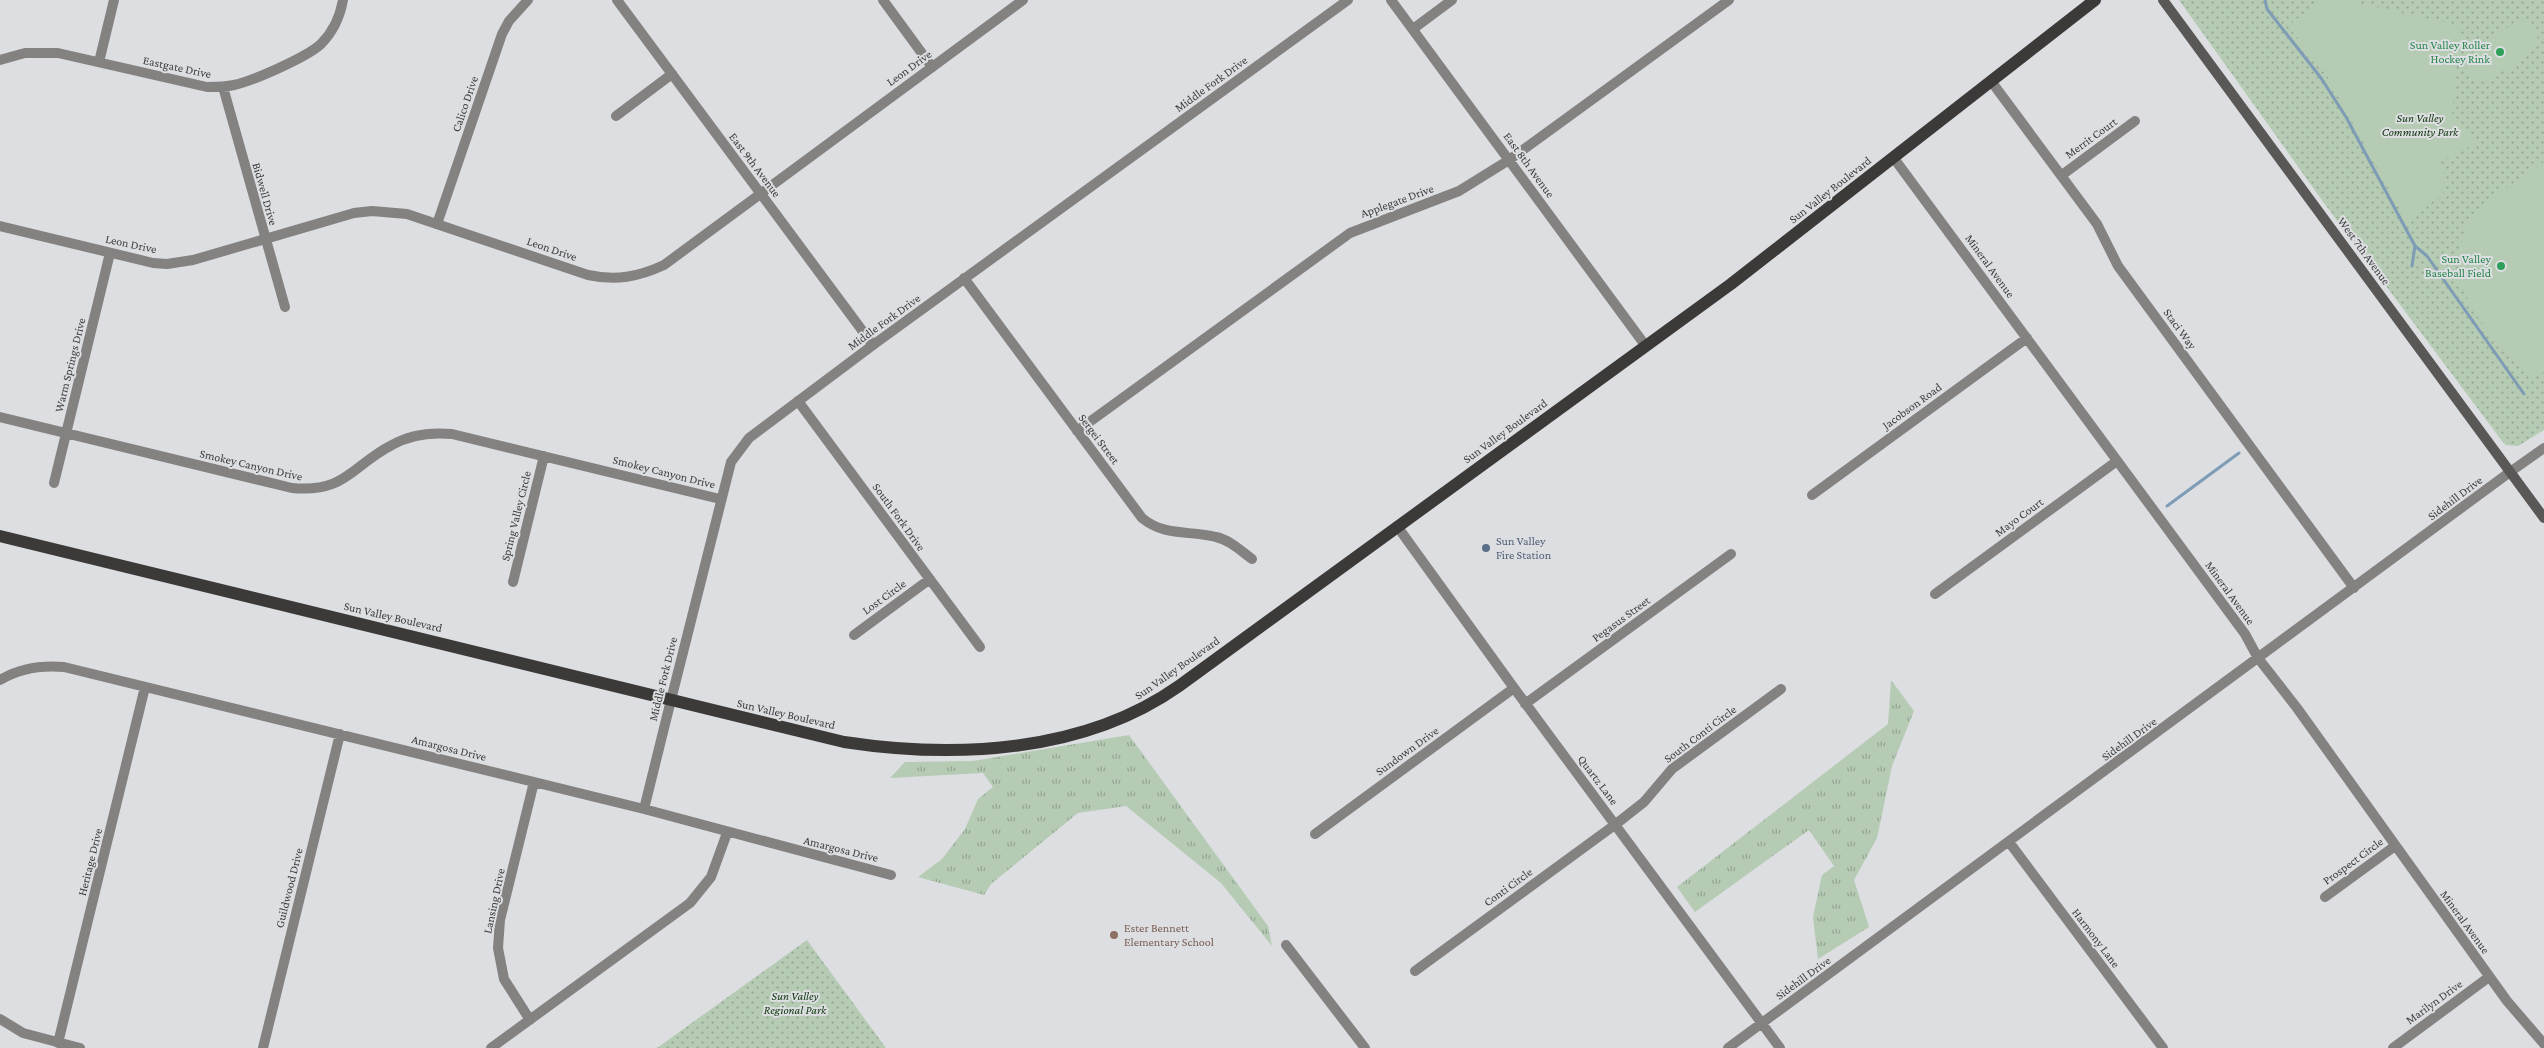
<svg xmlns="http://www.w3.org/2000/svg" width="2544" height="1048" viewBox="0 0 2544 1048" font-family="'Crimson Pro',serif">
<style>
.grass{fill:url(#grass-tufts)}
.park{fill:url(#park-dots)}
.pitch{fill:#b5cbb3}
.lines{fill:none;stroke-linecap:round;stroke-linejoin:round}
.stream{stroke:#7e9cb5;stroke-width:3}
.minor{stroke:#848281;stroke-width:10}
.tertiary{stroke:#848281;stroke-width:10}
.secondary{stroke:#595856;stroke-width:10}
.primary{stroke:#3c3a38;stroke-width:12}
.leisure-dot{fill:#2e9e5b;stroke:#dddee1;stroke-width:2}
.service-dot{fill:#5c6f8a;stroke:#dddee1;stroke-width:2}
.education-dot{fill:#8d6e63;stroke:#dddee1;stroke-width:2}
.labels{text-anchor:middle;stroke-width:4;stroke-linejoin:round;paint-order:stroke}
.leisure-label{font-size:12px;fill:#27864d;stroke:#dddee1;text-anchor:end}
.street-label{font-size:12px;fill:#3c3d3e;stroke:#dddee1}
.park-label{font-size:12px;font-style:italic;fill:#0c350c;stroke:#dddee1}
.service-label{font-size:12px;fill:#4e5e75;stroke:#dddee1;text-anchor:start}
.education-label{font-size:12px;fill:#785e54;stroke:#dddee1;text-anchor:start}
</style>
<defs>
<pattern id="grass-tufts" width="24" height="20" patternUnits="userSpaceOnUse" patternTransform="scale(1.25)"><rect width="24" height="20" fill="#b5cbb3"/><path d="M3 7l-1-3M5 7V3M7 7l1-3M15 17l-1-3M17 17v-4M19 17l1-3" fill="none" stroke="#94a693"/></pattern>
<pattern id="park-dots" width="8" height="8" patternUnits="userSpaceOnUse" patternTransform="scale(1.25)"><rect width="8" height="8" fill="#b5cbb3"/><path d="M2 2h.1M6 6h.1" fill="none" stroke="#94a693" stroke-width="1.8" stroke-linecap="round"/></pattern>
</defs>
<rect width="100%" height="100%" fill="#dddee1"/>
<path class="grass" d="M1891,680L1914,711L1892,766L1877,838L1854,880L1869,927L1818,959L1813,917L1822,875L1834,866L1809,830L1695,912L1677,887L1888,724Z
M1129,735L1268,926L1272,946L1221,883L1126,806L1078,813L991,884L984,895L918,877L942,859L965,829L978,799L993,787L983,773L890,778L905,762L973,761Z"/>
<path class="park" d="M2179,0H2544V430L2518,446L2506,445L2502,441L2324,203Z
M807,940L886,1048H657Z"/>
<path class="pitch" d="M2321,0H2345L2460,26L2452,115L2476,143L2440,162L2444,167L2443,194L2407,222L2325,72L2288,26Z
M2519,19L2529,22L2538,34L2536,44L2504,72L2502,69L2483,82L2475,80L2466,67L2468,56Z
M2544,162V372L2530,379L2479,319L2458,280L2459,252L2466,225L2499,193Z"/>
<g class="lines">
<path class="stream" d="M2265,0L2267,9L2321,78L2346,117L2415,246L2427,256L2524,394
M2412,266L2415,246
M2167,506L2239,453"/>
<path class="minor" d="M883,0L932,67
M1391,0L1645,345
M1413,29L1452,0
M0,60L25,53H58L207,87C216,87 225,87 234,85C253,81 307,57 321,44C333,32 340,17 343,0
M99,62L114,0
M1991,81L2097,224L2118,266L2354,588
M223,87L285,307
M616,116L672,74
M1893,157L2245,634L2258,658L2297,708L2507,1001L2544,1044
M2062,175L2135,121
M437,224L502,34L509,21L528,0
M964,278L1142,518C1165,537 1189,530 1216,537C1230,540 1241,551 1252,559
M873,345L1348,0
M798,401L980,647
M0,417L292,488C346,493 351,466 392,445C411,434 430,432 452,434L720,499
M1077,431L1350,233L1459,191L1509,160L1729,0
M54,483L110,253
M1812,495L2027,338
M1397,526L1514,688L1780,1048
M513,582L544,456
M1935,594L2117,461
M854,635L930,579
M0,680C20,668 42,665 64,667L644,809L891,875
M1525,704L1731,554
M644,809L671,700
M1315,834L1514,688
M2009,842L2163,1048
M2325,897L2395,846
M1286,945L1365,1048
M1415,971L1616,824L1644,802L1672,769L1781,689
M0,1019L23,1033L80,1048
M530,1020L504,979L498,948L500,920L534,782
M58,1043L145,687
M263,1048L340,734
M491,1048L690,903L711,877L727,833
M1728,1048L2510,472
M2393,1048L2489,977"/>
<path class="tertiary" d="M617,0L873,345L749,438L731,462L671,700
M0,226L153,263L167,264L193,260L354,213L372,211L407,214L588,275C616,281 638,277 664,265L1023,0
M2510,472L2544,448"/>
<path class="secondary" d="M2163,0L2544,518"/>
<path class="primary" d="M0,536L844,742C956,759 1084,753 1179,686L1731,284L2095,0"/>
</g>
<g class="leisure-dot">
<circle cx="2500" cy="52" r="5"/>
<circle cx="2501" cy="266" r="5"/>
</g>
<circle class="service-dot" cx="1486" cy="548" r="5"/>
<circle class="education-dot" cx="1114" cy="935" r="5"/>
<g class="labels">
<g class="leisure-label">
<text x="2490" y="49">Sun Valley Roller<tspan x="2490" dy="14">Hockey Rink</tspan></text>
<text x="2491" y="263">Sun Valley<tspan x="2491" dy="14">Baseball Field</tspan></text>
</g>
<g class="street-label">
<text transform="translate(177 67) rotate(12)" y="4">Eastgate Drive</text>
<text transform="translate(909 68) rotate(-36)" y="4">Leon Drive</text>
<text transform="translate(1211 84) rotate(-36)" y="4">Middle Fork Drive</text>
<text transform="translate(465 104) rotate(-71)" y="4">Calico Drive</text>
<text transform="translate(2091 138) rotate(-36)" y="4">Merrit Court</text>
<text transform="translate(755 165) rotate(53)" y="4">East 9th Avenue</text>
<text transform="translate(1529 165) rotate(54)" y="4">East 8th Avenue</text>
<text transform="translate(1830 190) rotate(-38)" y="4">Sun Valley Boulevard</text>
<text transform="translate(265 194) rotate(74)" y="4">Bidwell Drive</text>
<text transform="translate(1397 201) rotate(-20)" y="4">Applegate Drive</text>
<text transform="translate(131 244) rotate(12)" y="4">Leon Drive</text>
<text transform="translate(552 249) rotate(19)" y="4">Leon Drive</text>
<text transform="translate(2364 251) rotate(54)" y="4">West 7th Avenue</text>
<text transform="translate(1990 266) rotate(54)" y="4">Mineral Avenue</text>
<text transform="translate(884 322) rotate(-36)" y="4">Middle Fork Drive</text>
<text transform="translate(2180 329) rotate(54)" y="4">Staci Way</text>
<text transform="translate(70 365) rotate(-76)" y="4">Warm Springs Drive</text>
<text transform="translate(1912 406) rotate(-36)" y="4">Jacobson Road</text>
<text transform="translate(1505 431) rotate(-36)" y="4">Sun Valley Boulevard</text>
<text transform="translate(1099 439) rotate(53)" y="4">Sergei Street</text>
<text transform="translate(251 465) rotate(13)" y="4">Smokey Canyon Drive</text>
<text transform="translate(664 472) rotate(14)" y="4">Smokey Canyon Drive</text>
<text transform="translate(2455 498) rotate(-37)" y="4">Sidehill Drive</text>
<text transform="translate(516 516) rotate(-76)" y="4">Spring Valley Circle</text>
<text transform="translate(899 517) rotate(54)" y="4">South Fork Drive</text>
<text transform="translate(2019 517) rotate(-36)" y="4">Mayo Court</text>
<text transform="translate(2230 593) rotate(54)" y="4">Mineral Avenue</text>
<text transform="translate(884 597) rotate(-36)" y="4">Lost Circle</text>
<text transform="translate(393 617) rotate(13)" y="4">Sun Valley Boulevard</text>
<text transform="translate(1621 619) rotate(-36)" y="4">Pegasus Street</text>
<text transform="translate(1177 668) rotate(-35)" y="4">Sun Valley Boulevard</text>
<text transform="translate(663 679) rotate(-76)" y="4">Middle Fork Drive</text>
<text transform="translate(786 714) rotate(13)" y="4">Sun Valley Boulevard</text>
<text transform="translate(1700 734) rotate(-37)" y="4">South Conti Circle</text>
<text transform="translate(2129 739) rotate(-36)" y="4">Sidehill Drive</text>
<text transform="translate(449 748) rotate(14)" y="4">Amargosa Drive</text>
<text transform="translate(1407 751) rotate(-36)" y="4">Sundown Drive</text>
<text transform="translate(1598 780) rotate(53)" y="4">Quartz Lane</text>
<text transform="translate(841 849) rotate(14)" y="4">Amargosa Drive</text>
<text transform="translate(2353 861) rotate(-36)" y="4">Prospect Circle</text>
<text transform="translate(90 862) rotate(-76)" y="4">Heritage Drive</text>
<text transform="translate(1508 887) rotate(-36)" y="4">Conti Circle</text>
<text transform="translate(289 888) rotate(-76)" y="4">Guildwood Drive</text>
<text transform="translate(494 901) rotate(-78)" y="4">Lansing Drive</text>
<text transform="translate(2465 922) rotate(54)" y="4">Mineral Avenue</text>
<text transform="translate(2096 938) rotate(53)" y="4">Harmony Lane</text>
<text transform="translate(1803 978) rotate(-36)" y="4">Sidehill Drive</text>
<text transform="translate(2434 1002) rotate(-36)" y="4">Marilyn Drive</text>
</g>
<g class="park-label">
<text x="2420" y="122">Sun Valley<tspan x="2420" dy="14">Community Park</tspan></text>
<text x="795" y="1000">Sun Valley<tspan x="795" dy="14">Regional Park</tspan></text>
</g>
<g class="service-label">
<text x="1496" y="545">Sun Valley<tspan x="1496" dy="14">Fire Station</tspan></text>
</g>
<g class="education-label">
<text x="1124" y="932">Ester Bennett<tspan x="1124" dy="14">Elementary School</tspan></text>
</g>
</g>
</svg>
